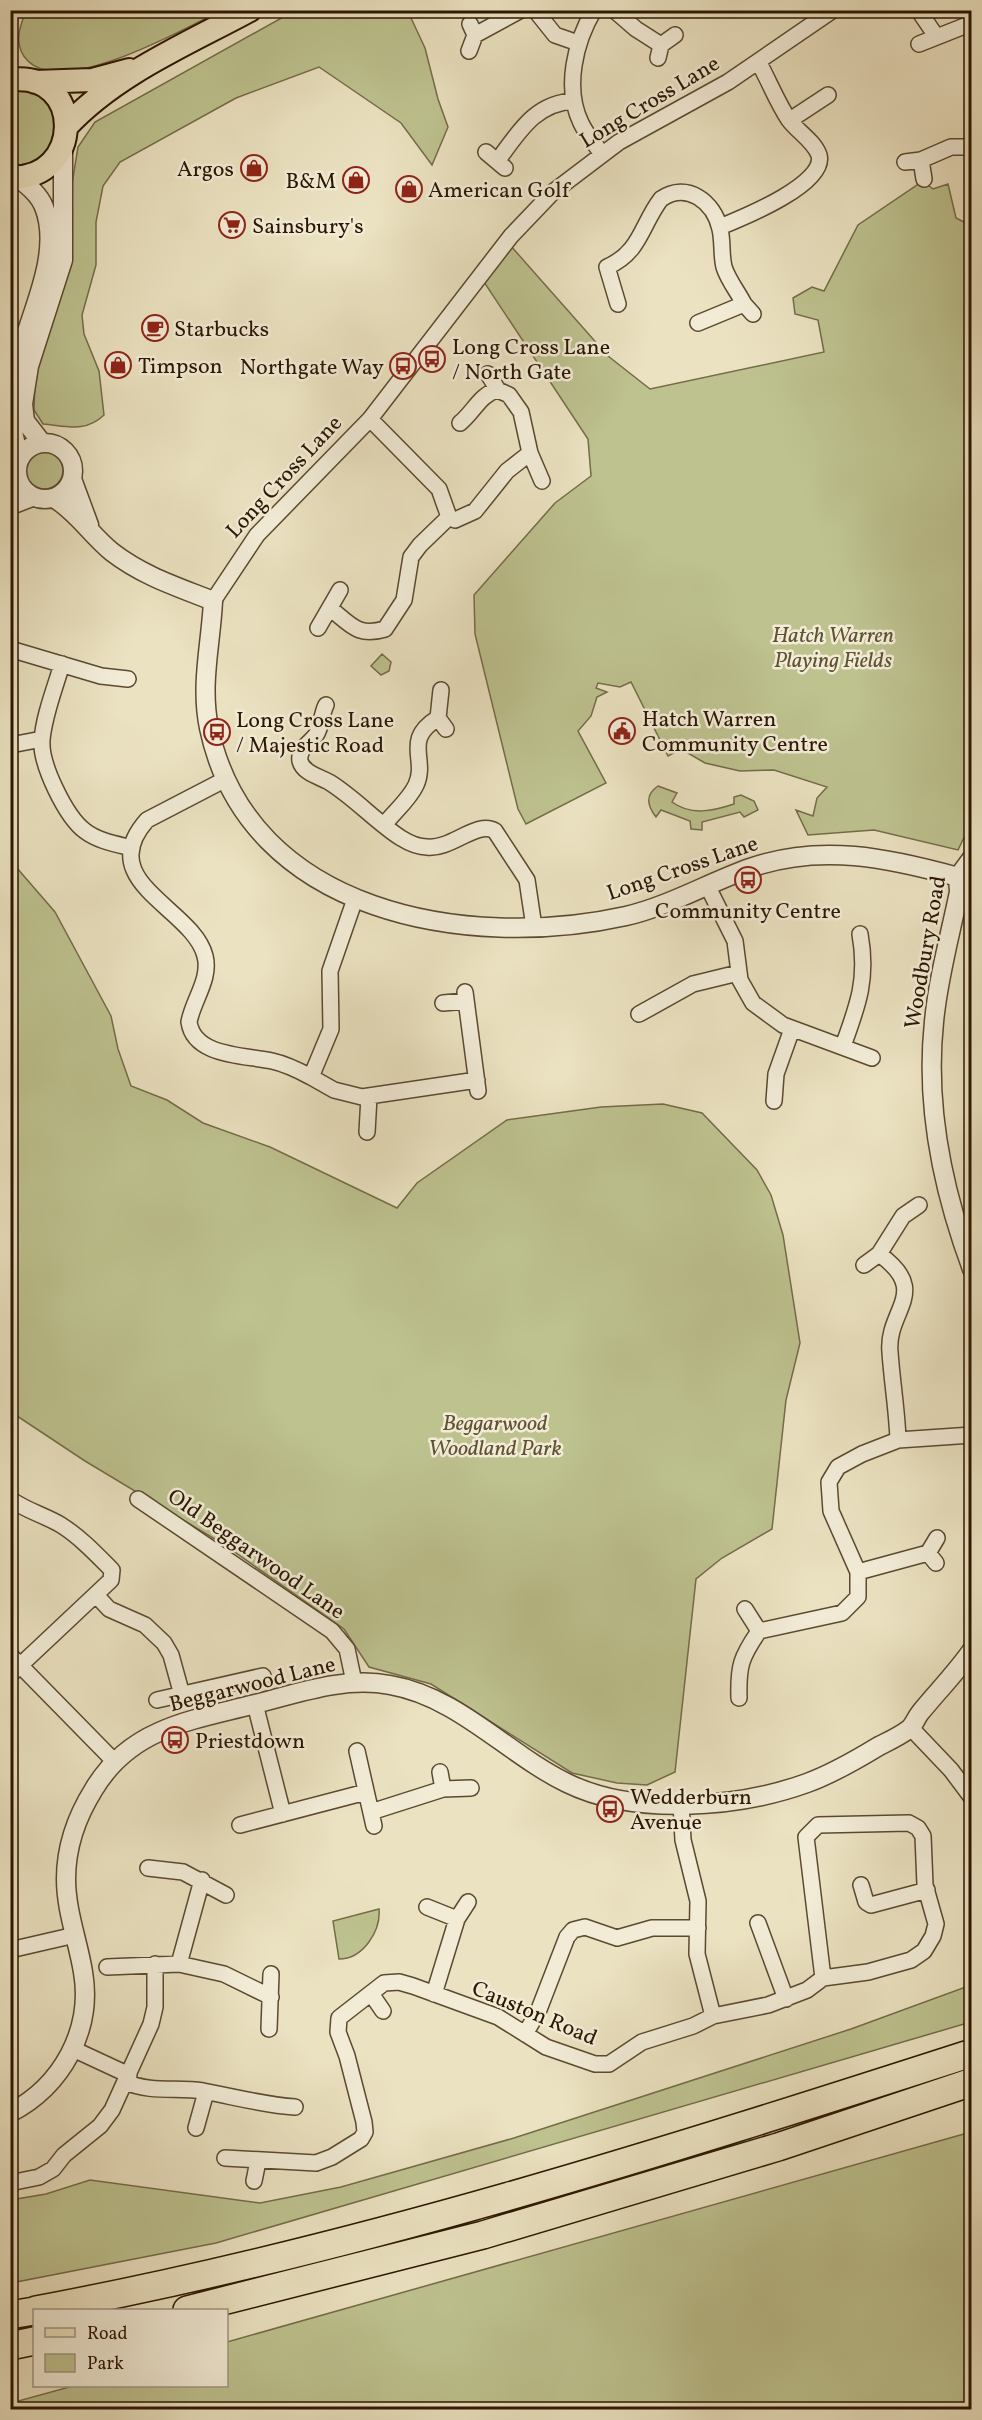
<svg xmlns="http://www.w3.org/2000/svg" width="982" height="2420" viewBox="0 0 982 2420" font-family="Vollkorn,serif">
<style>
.green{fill:#bdc28f;stroke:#746c48;stroke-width:1.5}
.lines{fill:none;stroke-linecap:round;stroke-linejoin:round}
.minor-casing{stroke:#5b4930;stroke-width:18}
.tertiary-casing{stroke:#5b4930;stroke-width:21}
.primary-casing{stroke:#2b1600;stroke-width:26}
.motorway-casing{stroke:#2b1600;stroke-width:30}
.minor{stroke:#f2ecd7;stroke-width:15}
.tertiary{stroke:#f2ecd7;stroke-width:18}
.primary{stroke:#ebe2c1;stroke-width:22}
.motorway{stroke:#ebe2c1;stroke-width:27}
.labels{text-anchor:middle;stroke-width:5;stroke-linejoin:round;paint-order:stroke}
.street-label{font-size:22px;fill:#2b1600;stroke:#f2ecd7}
.poi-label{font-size:22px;fill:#2b1600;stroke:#f2ecd7;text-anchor:start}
.park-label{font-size:22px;font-style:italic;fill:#5e5232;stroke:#f2ecd7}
</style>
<rect width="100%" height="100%" fill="#ebe2c1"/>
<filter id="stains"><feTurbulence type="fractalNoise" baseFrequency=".00333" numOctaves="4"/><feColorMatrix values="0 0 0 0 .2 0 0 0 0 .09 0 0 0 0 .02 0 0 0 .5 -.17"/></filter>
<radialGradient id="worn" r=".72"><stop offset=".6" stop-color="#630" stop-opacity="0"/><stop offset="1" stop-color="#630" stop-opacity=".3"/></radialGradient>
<path class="green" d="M26,11H220C182,30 64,97 28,61C13,46 19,28 26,11Z
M294,11H412L411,18L425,48L438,99L448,127L432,165L401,123L319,67L236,98L120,162L103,186L96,222V265L82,315L84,334L99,371L104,415C85,433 67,426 43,424L34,410L35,378L47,337L78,147L95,122Z
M11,85L42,93L58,123C48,153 45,164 11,166Z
M923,181L933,189L948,184L956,218L972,226V821L958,850L874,830L808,835L796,810L813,816L817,798L827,787L774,770L740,771L705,763L681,749L668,756L631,682L620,687L598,683L596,688L607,692L597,697L591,716L578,731L606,783L526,824L518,809L475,634L474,595L555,503L591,476L588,439L484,282L510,245L608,356L650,389L824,352L818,320L795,314L793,298L812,287L824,291L858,225Z
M25 470a19 19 0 1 1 38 0a19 19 0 1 1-38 0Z
M382,654L391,662L389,671L381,675L371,666Z
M658,786L677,793L672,802C691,816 713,811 734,804V797L741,795L754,801L758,810L744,817L740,812L702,822V830L691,829L690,821L661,810L656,817C647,805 645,795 658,786Z
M10,860L55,912L111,1016L118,1049L131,1086L167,1100L203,1123L270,1147L397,1208L417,1183L507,1120L601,1107L663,1104L702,1113L757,1170L771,1195L783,1235L800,1343L786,1400L772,1529L722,1558L696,1579L675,1772L647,1785L617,1783L572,1773L431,1684L369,1667L344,1629L223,1544L85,1461L11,1412Z
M379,1909C381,1931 363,1959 339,1959L333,1921Z
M971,1985V2022L216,2243L11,2283V2200L46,2194L90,2180L260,2203L341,2187L514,2138L851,2029Z
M971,2132V2405L923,2407L921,2410L11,2409V2403L73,2386H226L227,2342Z"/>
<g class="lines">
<defs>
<path id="minor" d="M535,10L555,35L578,43
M594,10C575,42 564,88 581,123C586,134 595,144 602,154
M614,10L636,29L661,45
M921,14L936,36
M475,35L521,10
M919,44L972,23
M469,51L475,35L470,24
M658,58L661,45L675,35
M790,120L828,95
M486,152L505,168
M498,160C519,132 535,103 574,101
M921,160L951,147H972
M905,162L921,160L924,179
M720,227C742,218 827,184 819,155C814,141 797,131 789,120C777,102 769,81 759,63
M618,304L607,267C641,252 641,225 661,199C687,181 714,202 720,229C723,242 721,255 724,267C728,280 738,292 744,304
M698,323L744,304L753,314
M488,374L498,390L509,395L521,412L530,453L542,481
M370,419L439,489L449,517L455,520L475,511L507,471L530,453
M460,423C473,413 481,393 498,390
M10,490L17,478
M10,507L36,497
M213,601L257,535L370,419L511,236L553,192L619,142L728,82L833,10
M331,609C351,625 358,637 385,629L404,600L411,557L420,545L449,517
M318,628L340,590
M10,649L101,676L128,679
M62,664C55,688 44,715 42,740C40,764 66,817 85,831C98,841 116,844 132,848
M441,690L438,718L446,729
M326,705C321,715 322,726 316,735C310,743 298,749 300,761C303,773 320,777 329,782C355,798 376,822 401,838C409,843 418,847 427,847C451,850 477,820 495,831L527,880L534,927
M16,744L42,739
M226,779L147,820C92,882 193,908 205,956C211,979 193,1000 189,1022C194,1057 245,1055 272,1061C286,1064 298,1070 311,1077L331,1029L330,971L355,899
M384,825C394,812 409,800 416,785C428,759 402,740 438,718
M707,885L735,941L740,980L753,1003L783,1025L872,1058
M465,992L478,1091
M443,1003L466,1001
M639,1014L693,984L738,973
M843,1046C858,1005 868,979 860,934
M311,1077L334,1090L362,1097L477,1080
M774,1101L776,1074L792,1029
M367,1132L369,1097
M879,1254C932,1292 886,1310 890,1352C892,1382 897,1410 898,1440
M864,1265L879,1254L903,1216L919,1205
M10,1499C27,1511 44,1515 61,1525C80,1537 96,1554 112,1570L111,1580L10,1675
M138,1499L332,1631L347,1649L354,1682
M936,1563L928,1553L937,1538
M858,1572L928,1553
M96,1595L109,1609L145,1625L164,1643L171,1655L182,1695
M759,1631L842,1613L858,1597V1572L831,1511L829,1482L838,1467L862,1454L898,1440L972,1435
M10,1655L115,1762
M739,1698C738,1666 741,1657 759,1631L745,1609
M157,1700L263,1676
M255,1704L283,1814
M911,1728L951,1770L972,1798
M357,1751L374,1826
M440,1772L443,1789
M681,1804L683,1840L698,1901L697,1954L713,2016
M371,1812L443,1789L471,1788
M240,1825L366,1792
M148,1868L183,1872L226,1895
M861,1885L866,1902L871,1905L927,1890
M427,1907L457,1919
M758,1923L786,1999
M10,1950L75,1935
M179,1964L202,1880
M107,1967L179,1964L224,1974L271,1997
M434,1994L457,1919L468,1902
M372,1995L383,2011
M269,2029L271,1974
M525,2034L538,2012L567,1937L573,1930L585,1927L617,1938L652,1928H698
M73,2049L129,2075
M126,2082C150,2093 178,2087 203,2091C235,2097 264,2105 295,2107
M196,2128L206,2092
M225,2158L316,2163L332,2157L361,2139L365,2132L364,2122L347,2056L338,2032L339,2018L384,1983L399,1982L413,1986L498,2017L546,2047L595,2064H609L642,2042L693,2026L713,2016L768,2005L807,1990L823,1978L868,1972L911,1960L924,1951L933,1936L936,1924L925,1885L923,1836L918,1828L909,1823L818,1825L806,1837L823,1978
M254,2181L258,2161
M10,2183L39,2177L53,2169L64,2155L100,2126L112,2110L151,2024L155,2007V1964"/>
<path id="tertiary" d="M10,394C16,338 66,262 44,207C39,194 27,185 17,177
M10,418L19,459
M42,443L25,421L23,404L29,366L63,260V145
M17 471a28 28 0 1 1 56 0a28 28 0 1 1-56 0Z
M72,479L89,525
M54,498C78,513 91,535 112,552C143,576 178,587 213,601C211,644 200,684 209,728C248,914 468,951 626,916C669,906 708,883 750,868C820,843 889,858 958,877
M972,858L958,877L959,892C950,936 938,978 934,1022C925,1106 943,1191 972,1269
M10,2113C62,2086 93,2030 83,1972C78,1941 66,1911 66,1879C66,1847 77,1816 94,1789C109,1764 132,1744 159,1732C188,1719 220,1713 251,1705C296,1694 343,1676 390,1685C459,1697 507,1754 567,1783C634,1816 738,1808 807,1783C832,1774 856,1760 879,1746C889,1741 900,1736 909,1729C914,1725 916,1718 920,1713C937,1692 956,1673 972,1650"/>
<path id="primary" d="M10,80C86,70 83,182 10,177
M35,82L92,80L129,70
M66,127C115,74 187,44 250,10"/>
<path id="motorway" d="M36,2310C354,2251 664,2152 972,2053
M187,2310L483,2235L778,2147L972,2082
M10,2315L34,2311
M10,2346L34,2341"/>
</defs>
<use href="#minor" class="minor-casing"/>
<use href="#tertiary" class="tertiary-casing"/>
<use href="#primary" class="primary-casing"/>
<use href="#motorway" class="motorway-casing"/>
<use href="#minor" class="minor"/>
<use href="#tertiary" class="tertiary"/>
<use href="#primary" class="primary"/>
<use href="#motorway" class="motorway"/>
</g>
<defs>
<symbol id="shop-ring" viewBox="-11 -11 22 22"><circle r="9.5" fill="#f2ecd7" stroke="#8f2418" stroke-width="1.5"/><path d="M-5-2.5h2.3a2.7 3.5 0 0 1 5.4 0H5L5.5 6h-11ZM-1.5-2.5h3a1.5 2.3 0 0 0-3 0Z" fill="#8f2418"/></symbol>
<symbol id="supermarket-ring" viewBox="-11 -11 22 22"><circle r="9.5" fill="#f2ecd7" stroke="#8f2418" stroke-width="1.5"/><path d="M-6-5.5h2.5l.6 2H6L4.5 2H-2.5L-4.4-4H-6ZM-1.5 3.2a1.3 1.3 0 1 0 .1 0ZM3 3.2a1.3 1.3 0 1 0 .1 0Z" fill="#8f2418"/></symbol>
<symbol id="cafe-ring" viewBox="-11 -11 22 22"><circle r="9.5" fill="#f2ecd7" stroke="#8f2418" stroke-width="1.5"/><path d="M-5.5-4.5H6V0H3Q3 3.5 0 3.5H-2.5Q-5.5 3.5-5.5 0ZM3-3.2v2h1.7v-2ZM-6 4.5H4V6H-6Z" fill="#8f2418"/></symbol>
<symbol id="bus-ring" viewBox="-11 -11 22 22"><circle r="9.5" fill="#f2ecd7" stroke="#8f2418" stroke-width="1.5"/><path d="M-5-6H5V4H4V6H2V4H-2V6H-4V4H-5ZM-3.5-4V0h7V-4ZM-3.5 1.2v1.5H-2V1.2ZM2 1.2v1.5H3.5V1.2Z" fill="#8f2418"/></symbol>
<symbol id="civic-ring" viewBox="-11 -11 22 22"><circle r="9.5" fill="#f2ecd7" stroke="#8f2418" stroke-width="1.5"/><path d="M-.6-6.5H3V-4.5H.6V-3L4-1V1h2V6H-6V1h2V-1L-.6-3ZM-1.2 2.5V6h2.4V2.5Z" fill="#8f2418"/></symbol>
</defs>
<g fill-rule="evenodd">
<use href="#shop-ring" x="239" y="153" width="30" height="30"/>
<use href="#shop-ring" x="341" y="165" width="30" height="30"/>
<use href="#shop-ring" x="394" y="174" width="30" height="30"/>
<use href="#supermarket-ring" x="217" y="210" width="30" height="30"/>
<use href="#cafe-ring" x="140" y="313" width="30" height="30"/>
<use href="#bus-ring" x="417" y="344" width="30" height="30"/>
<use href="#shop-ring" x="103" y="350" width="30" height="30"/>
<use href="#bus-ring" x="388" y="351" width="30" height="30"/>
<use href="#civic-ring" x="607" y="716" width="30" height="30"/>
<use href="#bus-ring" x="202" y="717" width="30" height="30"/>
<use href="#bus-ring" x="733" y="865" width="30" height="30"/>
<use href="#bus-ring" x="160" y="1725" width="30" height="30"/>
<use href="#bus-ring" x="595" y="1794" width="30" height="30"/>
</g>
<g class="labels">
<g class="street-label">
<text transform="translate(649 101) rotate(-31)" y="8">Long Cross Lane</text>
<text transform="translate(283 476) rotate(-47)" y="8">Long Cross Lane</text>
<text transform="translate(682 867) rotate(-19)" y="8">Long Cross Lane</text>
<text transform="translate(924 952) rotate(-80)" y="8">Woodbury Road</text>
<text transform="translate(257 1553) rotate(35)" y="8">Old Beggarwood Lane</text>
<text transform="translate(252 1683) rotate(-14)" y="8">Beggarwood Lane</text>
<text transform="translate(535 2012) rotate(23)" y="8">Causton Road</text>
</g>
<g class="poi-label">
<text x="234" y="176" text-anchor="end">Argos</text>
<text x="336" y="188" text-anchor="end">B&amp;M</text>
<text x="428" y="197">American Golf</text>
<text x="252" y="233">Sainsbury's</text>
<text x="174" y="336">Starbucks</text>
<text x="452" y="354">Long Cross Lane<tspan x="452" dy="25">/ North Gate</tspan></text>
<text x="138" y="373">Timpson</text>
<text x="384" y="374" text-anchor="end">Northgate Way</text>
<text x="642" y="726">Hatch Warren<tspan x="642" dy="25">Community Centre</tspan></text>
<text x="236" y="727">Long Cross Lane<tspan x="236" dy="25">/ Majestic Road</tspan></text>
<text x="748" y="918" text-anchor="middle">Community Centre</text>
<text x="195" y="1748">Priestdown</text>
<text x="630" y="1804">Wedderburn<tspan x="630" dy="25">Avenue</tspan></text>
</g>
<g class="park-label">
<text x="833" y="642">Hatch Warren<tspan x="833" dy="25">Playing Fields</tspan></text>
<text x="495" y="1430">Beggarwood<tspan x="495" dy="25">Woodland Park</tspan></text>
</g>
</g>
<rect width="982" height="2420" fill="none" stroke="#ebe2c1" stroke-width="36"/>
<rect x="12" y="12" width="958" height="2396" fill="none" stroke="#2b1600" stroke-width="3"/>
<rect x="18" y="18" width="946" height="2384" fill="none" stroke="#2b1600" stroke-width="1.5"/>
<rect x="33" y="2309" width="195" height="78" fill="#f2ecd7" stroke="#a29681" stroke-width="1.5"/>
<rect x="45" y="2328" width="30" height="9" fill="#ebe2c1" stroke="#a29681" stroke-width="1.5"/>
<text x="87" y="2339" font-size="18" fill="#2b1600">Road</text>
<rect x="45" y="2354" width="30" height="18" fill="#bdc28f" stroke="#a29681" stroke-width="1.5"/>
<text x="87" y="2369" font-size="18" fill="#2b1600">Park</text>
<rect width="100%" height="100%" filter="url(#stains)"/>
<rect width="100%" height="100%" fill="url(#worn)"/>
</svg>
